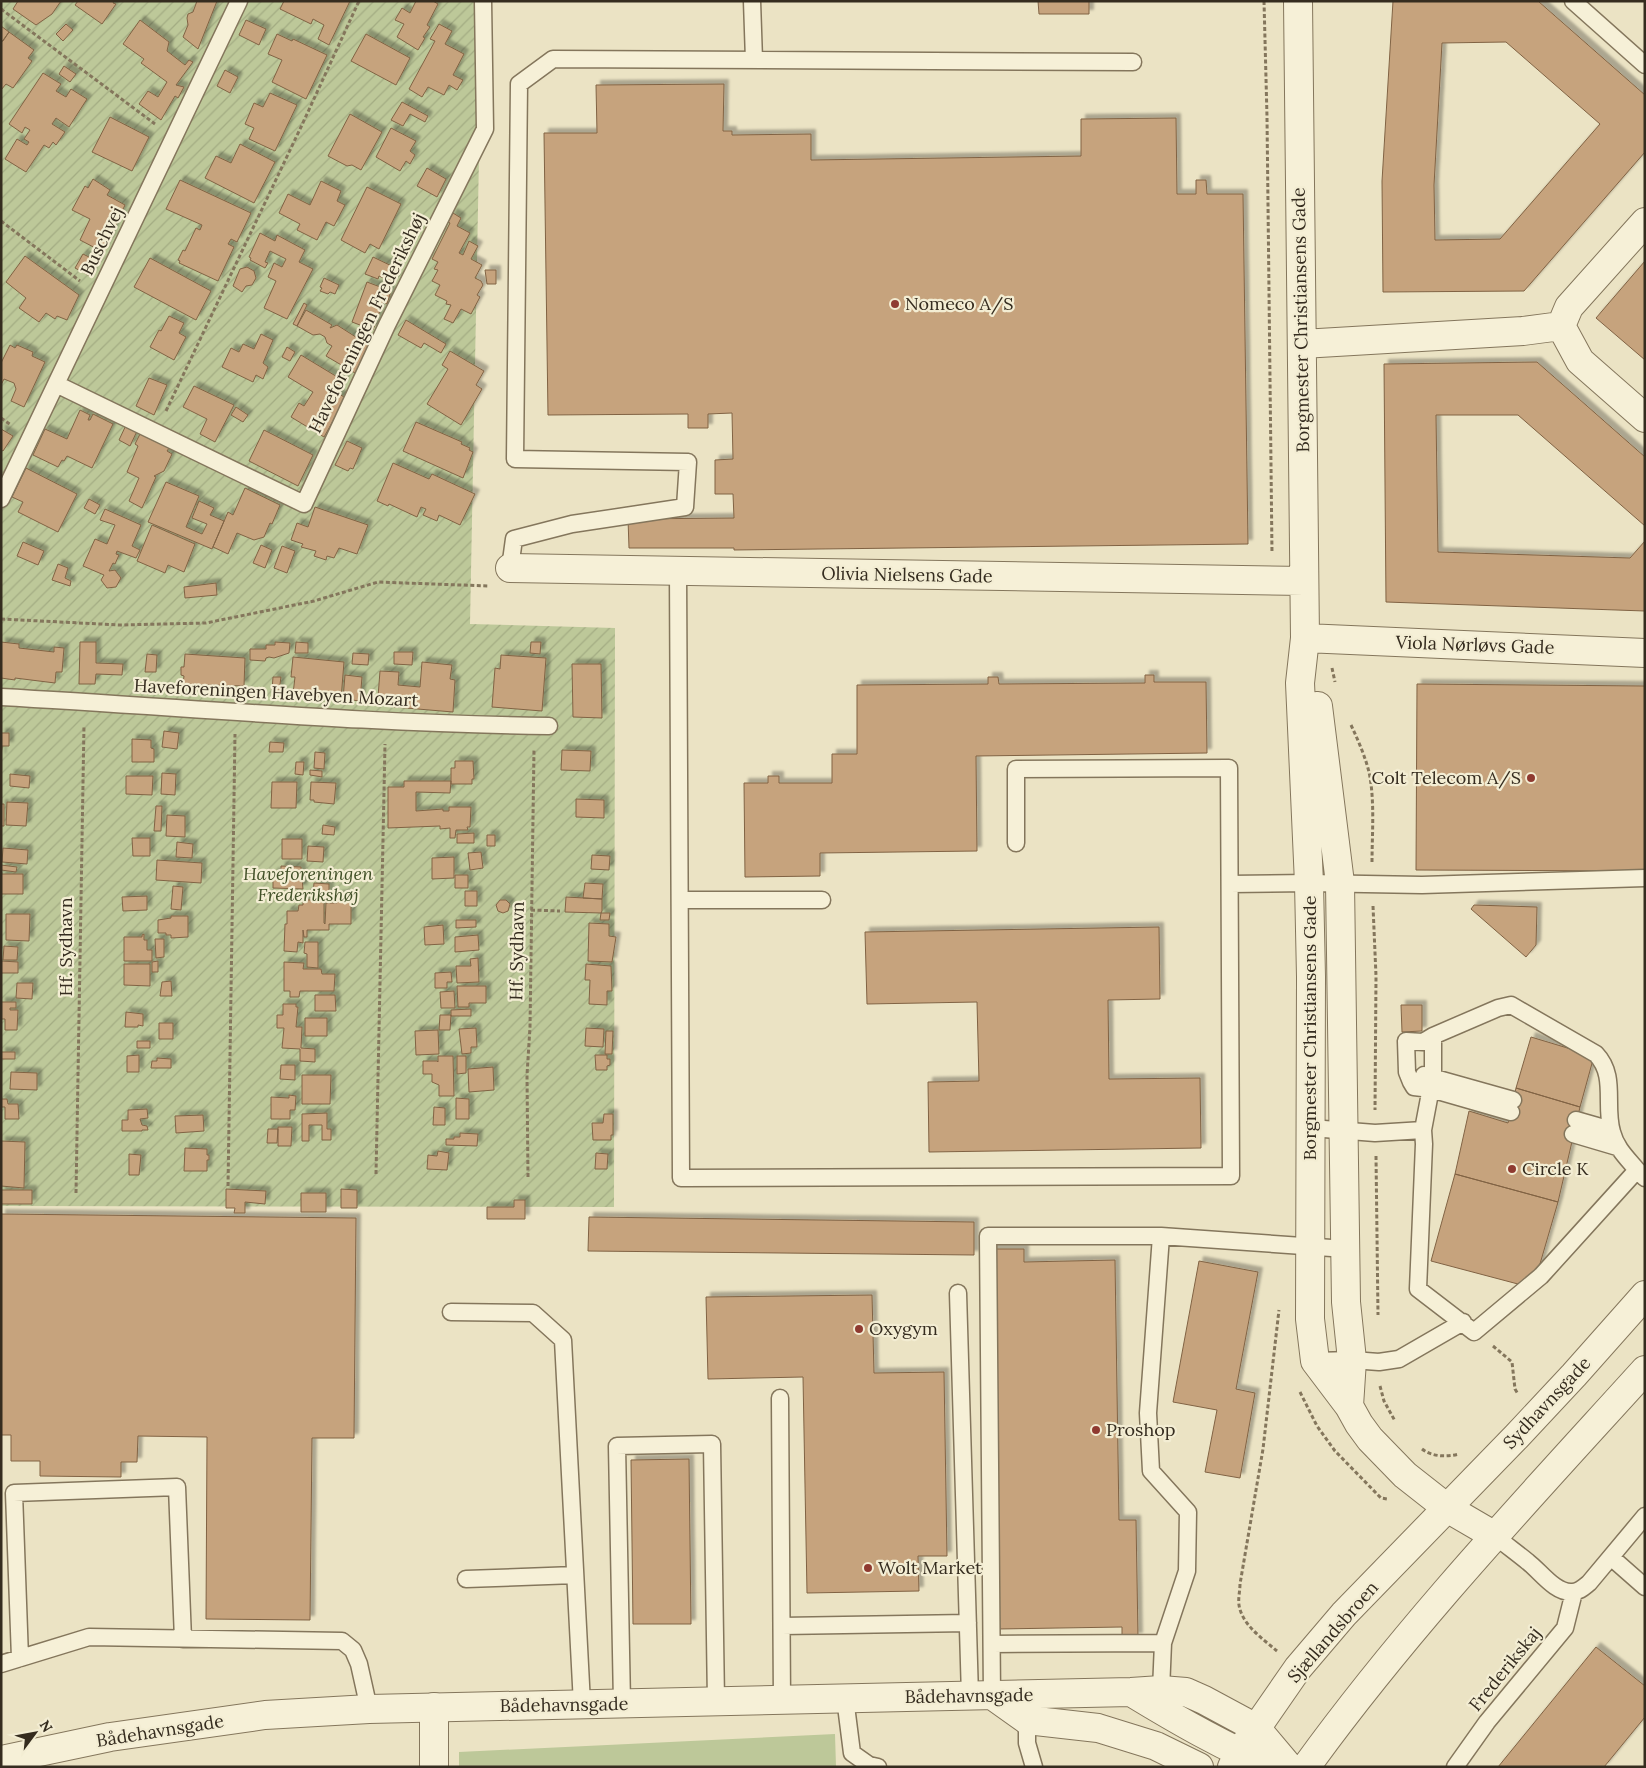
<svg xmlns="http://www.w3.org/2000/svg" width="1646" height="1768" viewBox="0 0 1646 1768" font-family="Lora,serif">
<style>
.grass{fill:#bdc899}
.garden{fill:url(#garden-furrows)}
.building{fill:#c6a37d;stroke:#816344;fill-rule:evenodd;filter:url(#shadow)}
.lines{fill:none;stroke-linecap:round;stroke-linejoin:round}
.service-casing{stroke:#84765c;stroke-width:19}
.minor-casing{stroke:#84765c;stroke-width:30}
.tertiary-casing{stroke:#84765c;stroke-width:30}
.path{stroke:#84765c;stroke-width:3;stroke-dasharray:4 2.5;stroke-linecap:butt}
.service{stroke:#f6f0d7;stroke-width:16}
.minor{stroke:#f6f0d7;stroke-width:28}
.tertiary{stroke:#f6f0d7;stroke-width:28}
.poi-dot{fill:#8f3a30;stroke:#f3edd3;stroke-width:2}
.labels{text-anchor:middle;stroke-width:4.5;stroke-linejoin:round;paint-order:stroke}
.street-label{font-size:18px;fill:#352c1f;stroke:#f3edd3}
.poi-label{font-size:18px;fill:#352c1f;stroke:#f3edd3;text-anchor:start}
.park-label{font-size:18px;font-style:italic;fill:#415027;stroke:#f3edd3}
</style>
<defs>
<pattern id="garden-furrows" width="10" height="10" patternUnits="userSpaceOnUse" patternTransform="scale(1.25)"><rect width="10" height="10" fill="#bdc899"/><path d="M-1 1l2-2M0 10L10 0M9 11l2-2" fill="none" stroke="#a3ac83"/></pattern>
<filter id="shadow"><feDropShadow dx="4.5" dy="-4.5" stdDeviation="1" flood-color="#0004"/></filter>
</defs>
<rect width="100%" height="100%" fill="#ebe3c4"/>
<path class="grass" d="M835,1734L836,1767H459V1752Z"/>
<path class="garden" d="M1,1H482L470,624L615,628L614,1207L1,1206Z"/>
<path class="building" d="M18,1H61L52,14L36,25L13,9Z
M78,1H114L113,3L116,4L102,24L75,5Z
M197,1H217L198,49L183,37L188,25L187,18L188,14L193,12Z
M284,1H350L329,45L318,39L324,25L313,19L311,24L280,9Z
M416,1H433L438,4L427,25L430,27L423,37L425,38L418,50L397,37L404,24L395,20L402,8L410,13Z
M1038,1H1089V14H1039Z
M1393,1H1538L1645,95V152L1524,291L1383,292L1382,181ZM1506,42L1600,124L1500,239L1435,240L1434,185L1442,43Z
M140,20L169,42L167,51L185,65L189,60L193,62L176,85L184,87L178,98L175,96L161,120L139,104L148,91L158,97L167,82L141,63L144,59L123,44Z
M246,20L266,29L259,45L239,35Z
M66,24L73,30L63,41L56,34Z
M439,24L452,31L445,44L464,54L453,75L463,80L457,90L449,85L444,95L428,87L422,97L409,89L435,41L430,39Z
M1,26L9,32L3,41L1,40Z
M9,32L34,50L28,58L32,61L13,88L6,84L1,90V43Z
M277,34L292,41L293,39L327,55L306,99L272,82L282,60L268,54Z
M366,34L410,58L396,85L351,61Z
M64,66L76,74L70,82L59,74Z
M225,70L238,77L230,93L217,86Z
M43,73L61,84L56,91L66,97L71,89L87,99L69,127L56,118L52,124L65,132L56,145L53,142L49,148L44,145L26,172L5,159L17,139L27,145L29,142L24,139L30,130L25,127L22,133L9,124Z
M724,84L723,131H732V135L811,134V160L1081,156V119L1176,118L1177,194H1196V180H1206L1207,194H1243L1248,544L734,550V548H629L628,519L734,518L733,494H715V460L733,459L732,413L708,414V428H688V414L548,415L544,133H597L596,85Z
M270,93L297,105L275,151L249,139L254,128L245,124L254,103L263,107Z
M402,102L428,116L425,122L410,114L403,126L391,120Z
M350,114L382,132L361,170L352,165L347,166L328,156Z
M110,117L149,137L132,171L92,152Z
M391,128L416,141L410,151L415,155L410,164L406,161L400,171L376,157Z
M240,144L275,162L254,203L205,178L216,156L231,163Z
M427,168L446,179L437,197L417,186Z
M93,179L110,190L107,195L125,205L103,252L80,240L90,219L72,210L85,186L88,188Z
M180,180L251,213L237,242L231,239L228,244L234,247L218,281L179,263L180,261L178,260L183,250L185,251L196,228L200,230L202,225L166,209Z
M321,181L341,191L337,201L345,205L334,226L326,222L317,240L297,230L300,224L279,213L288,194L310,205Z
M367,187L401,204L379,249L370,244L365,253L341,240Z
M453,213L461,218L457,226L470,233L459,253L463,255L469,241L478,246L471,259L482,265L475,278L481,281L483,285L477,295L480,297L471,314L461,309L453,323L444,319L451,305L446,304L447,301L435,295L440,285L432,281L438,270L434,269L438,262L432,259L450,223L448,222Z
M260,233L275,241L277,235L305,250L299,262L313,269L287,319L264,308L276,281L268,277L274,263L282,267L286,259L270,251L265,262L268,263L265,268L250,260L251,258L249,257Z
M83,254L97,261L90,276L75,268Z
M25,256L79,295L67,320L57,316L55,319L46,313L39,322L19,308L26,298L6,282Z
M373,257L398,269L392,282L379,276L378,279L365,274Z
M150,258L211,291L196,320L134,287Z
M1645,261V360L1596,318Z
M247,267L254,271L256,278L252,285L246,286L242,292L233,286L240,269Z
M485,270H496V284H487Z
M324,278L339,285L335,294L330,292L328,294L320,291L322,288L320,287Z
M367,282L391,291L387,304L383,302L373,330L352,322Z
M304,303L307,305L297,326L293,324Z
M306,310L332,325L330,328L337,325L370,346L355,373L326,356L332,346L327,343L325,337L320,334L313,335L297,326Z
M169,316L184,323L179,333L186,337L174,360L150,347L159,330L161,331Z
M406,320L446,344L441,353L424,343L421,348L398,335Z
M261,334L273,340L263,363L268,367L263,379L256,375L253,382L222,367L231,348L239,352L243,344L254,349Z
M10,345L15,348L17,345L33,352L32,356L45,362L24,407L11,401L16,389L14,383L4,379L1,385V363Z
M287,347L295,352L290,361L282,357Z
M450,351L484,371L476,385L482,389L461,425L427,404L448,369L442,365Z
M301,355L344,381L337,393L346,398L324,437L291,417L299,403L304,406L313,392L288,377Z
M1537,362L1645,457V526L1518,415H1436L1438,552L1630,558L1645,541V611L1386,602L1384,364Z
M149,378L167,385L154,415L136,406Z
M194,386L234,405L215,442L200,434L207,419L183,407Z
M236,407L248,415L243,422L231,415Z
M80,410L90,415L88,420H90L93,414L113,424L92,468L67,456L64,461L62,460L58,467L33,455L45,429L67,439Z
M416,422L462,442L461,444L470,448L469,450L473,452L463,478L403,451Z
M127,423L138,429L130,446L119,440Z
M1,429L13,436L3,451L1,450Z
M264,430L313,455L298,486L249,461Z
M140,434L169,448L167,451L172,454L164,471L154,476L156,477L142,508L129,501L139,478L127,472L138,446L135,444Z
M347,441L362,448L353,469L350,468L348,471L335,465Z
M393,463L429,479L432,474L475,494L460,525L439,515L437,521L423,515L426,509L421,507L417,517L389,504L388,506L377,501Z
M26,468L77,494L58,532L18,512L23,502L12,497Z
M166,482L199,496L186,527L202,534L207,524L192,518L199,501L214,508L210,515L224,521L212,549L148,522Z
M245,488L280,505L272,524L270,523L264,537L254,540L237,533L228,554L213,547L228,512L233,515Z
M89,499L100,505L95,514L84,508Z
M315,507L368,525L357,554L339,548L334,558L327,556L326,560L314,556L316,551L301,547L303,544L291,540L297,523L308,527Z
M105,509L141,525L132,546L140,550L136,558L117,551L116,554L119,555L115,564L113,563L109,571L115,570L121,578L116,587L107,588L101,580L104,575L83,566L95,539L107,544L115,525L100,520Z
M152,525L195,544L184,572L168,565L165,573L137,561Z
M23,542L44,551L38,565L17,556Z
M261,545L272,550L265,568L253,563Z
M282,546L295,551L287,573L274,568Z
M58,564L68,568L65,578L71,581L70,586L52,580Z
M216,583L217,595L185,598L184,587Z
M1,642L19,644V648L54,652V647L64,648L62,672H56L55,683L15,678V680L1,678Z
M80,642H96V663L123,664L122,675L96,674L95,684H79Z
M275,642L290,643L289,653L274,658L269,657L266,658L265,661L250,660V649H266V645H275Z
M296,642L308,643V653H295Z
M531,642H541L540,654L530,653Z
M394,652H413L412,665L394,664Z
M353,653L369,654L368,665L352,664Z
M147,654L157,655L156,672H145Z
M185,654L245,658L244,686L183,684L184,676L181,675V667H184Z
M501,655L546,658L542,711L492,707L495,668L500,669Z
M293,657L344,662L341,699L293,694L295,677H291Z
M422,662L452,665L450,679L455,680L453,712L394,707L395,699L378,697L380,671L399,672L398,685L420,687Z
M572,664H601L602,718L573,717Z
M345,675L362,677L360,701L343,699Z
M1145,675H1154V682H1206L1207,753L976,756L977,851L820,853V876L745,877L744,783H768V776H779V783H832V754H857V685L988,684V677H998L999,684L1145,683Z
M273,677H281L279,691L272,690Z
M1417,684L1645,686V871L1416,870Z
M164,731L179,733L177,749L162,747Z
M1,733H9V746H2L1,758Z
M132,739L151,740V748L154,749V762H132Z
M270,742L284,743L283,752H269Z
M562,750L591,751L590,771L561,770Z
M315,752L325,753L324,769L314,768Z
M455,761H473L474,779H472V784H451V768H455Z
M296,762H304L303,775L295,774Z
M310,770L322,771V777L310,775Z
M162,773L176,774L175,795L161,794Z
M10,774L30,776L29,788L10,786Z
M126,776H153L152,795L126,794Z
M404,781H451L450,793L416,792V811L443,809V811H449V807H471L470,827H467L468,830H456L455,838H450V828L440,829V826L388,828V787H404Z
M272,782H297L296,808H271Z
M311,782L336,783L334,804L314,802V800H310Z
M576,799L604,800V818L576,817Z
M7,802L28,803L26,826L6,825Z
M1,804H4V826H1Z
M156,806H162L161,831H154Z
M167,815L185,816V837L166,836Z
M323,825L335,827L334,835L322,834Z
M474,833V843H457V834Z
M487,835H495V846H487Z
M132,838H150V856H133Z
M282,839H302V859H282Z
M177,842L193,844L192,858L176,857Z
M308,846L324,847L323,862L307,861Z
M3,848L28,850L27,864L2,862Z
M481,852L483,868L470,870L468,853Z
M592,855L610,856L609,870L591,869Z
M454,857V878L432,879V858Z
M157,860L202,863L201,883L156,880Z
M1,865L17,867L16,872L1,870Z
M281,866L301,867L303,889L273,888V873L281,872Z
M1,874H23V894H1Z
M455,875H468V888H455Z
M314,883L329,884V896L313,894Z
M585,883L603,884L602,899L583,898Z
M173,886L183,887L181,910L171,909Z
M465,891H477V906H465Z
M338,895H351V924H329V930H307V937H304L303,930V943L298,942L297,952L284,951L285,924H287V911H298L299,905H303V900H324V923L325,924L326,903H337Z
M147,896V910L123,911L122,897Z
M566,897L602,899V911L601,913L565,912Z
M500,900H506L510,904L508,911L503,913L498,911L496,905Z
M1474,905L1537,907L1536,945L1526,957L1471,909Z
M601,913H610L609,920H600Z
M6,914H30L29,941L6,940Z
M171,916H188V937L171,938V935H166V933H158V920L171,918Z
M456,920H476V927L456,928Z
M589,923L609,924V936L616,937L612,962L588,961Z
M443,925L444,944L425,945L424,927Z
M1159,927L1160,999L1108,1000L1109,1079L1200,1078L1201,1148L929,1152L928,1082L979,1081L977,1002L867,1004L865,932Z
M144,934V940H147V950H152V961H124V937H142V935Z
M478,935L479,950L455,952V937Z
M155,939H164V957L156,958Z
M305,942H318V968L307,967V954L304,953Z
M4,946L18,947L17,960H3Z
M478,958L479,982L457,983L456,966H471L470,959Z
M1,961L18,962V973H1Z
M158,961V972H152V962Z
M284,962L304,963L303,969H321L322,974H335L334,991H300L299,997H290V991H284Z
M124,964H150V986L124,985Z
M586,964L611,966L612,991H607V1005L589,1004L590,980H585Z
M451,972L452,982H447V988H435V973Z
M171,981L172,996H160L162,982Z
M17,983H33L32,999L16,998Z
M457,986H486V1003H469V1007H458Z
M454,991L455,1008H441L440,992Z
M315,995H335L336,1011H315Z
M1,1002H16V1008H10V1010H18L17,1030H5V1019H1Z
M283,1004H296V1007H298L296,1027H302L301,1048L315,1049V1062L300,1061V1049L282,1048L284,1028H277V1015H283Z
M1401,1005H1422V1031L1402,1032Z
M471,1009V1016H451V1010Z
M126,1012L143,1014V1026L138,1025V1027H125Z
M440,1015H451L450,1030H439Z
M305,1018H327V1036H305Z
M159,1023H173V1039H159Z
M476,1028L477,1047H471V1053L462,1054L459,1029Z
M586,1028L604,1029L603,1047L585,1046Z
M438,1030L439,1054L416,1055L415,1031Z
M606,1031H613L612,1054H605Z
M1531,1037L1594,1056L1580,1107L1516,1088Z
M137,1041H150V1048H137Z
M1,1052H15V1059H1Z
M139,1055V1072H127V1056Z
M595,1055H607V1059H610V1065L607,1066V1070H596Z
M438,1056H453L454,1096H439V1085L432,1082V1074H423V1061H437L438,1062Z
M457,1056H466V1073L457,1074Z
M157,1058L171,1059V1068H151L152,1061H157Z
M281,1065H295V1080L280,1079Z
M493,1067L494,1090L469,1092L468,1069Z
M11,1072L37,1073V1090L10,1089Z
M302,1075H331L330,1104H302Z
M1516,1088L1580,1107L1558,1202L1455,1174L1469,1111L1508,1123Z
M289,1095L296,1096L295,1110H290V1119H271V1097L289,1098Z
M456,1098L469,1099V1119H456Z
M1,1099H7L8,1104H18L19,1119H5V1107H1Z
M434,1107L445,1108V1125H433Z
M147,1109L148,1118L140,1119L142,1125L147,1126L148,1130H142V1131H122V1120H128V1110Z
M327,1113V1129H331V1140H322V1125H309V1141H302V1114Z
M604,1114H613V1135H611V1140H593L592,1123H603Z
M203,1115L204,1131L176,1133L175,1116Z
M278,1127H292L291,1146H278Z
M268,1129H278L277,1143H267Z
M460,1133L478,1134L477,1146L446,1145V1139H454V1137H460Z
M1,1141L25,1142L24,1188L1,1186Z
M185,1148L207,1149V1155H209V1160H207V1171H184Z
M438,1151L449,1153L447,1170L427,1169L428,1155L437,1156Z
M596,1153L608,1154L607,1169H595Z
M129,1154L141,1155L139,1175H129Z
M1455,1174L1558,1202L1533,1288L1431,1261Z
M226,1189L266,1191L265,1204L245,1202V1213H234L235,1208H226Z
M341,1189L357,1190V1208H341Z
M1,1190H32V1204H1Z
M301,1193H326V1212H301Z
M514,1200H525V1219H487V1207H514Z
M1,1214L356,1218L354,1438H312L310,1620L206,1619L207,1437L138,1436L137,1462H121V1477L40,1476V1461H11V1435H1Z
M589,1217L974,1222V1255L588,1251Z
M991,1249H1024V1262L1115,1260L1119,1520H1136L1138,1637H1122V1627L998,1629Z
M1199,1261L1258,1272L1236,1389L1255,1393L1240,1478L1205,1472L1217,1410L1173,1402Z
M872,1295L874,1373L944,1372L947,1556H918L919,1591L807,1593L803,1377L708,1379L706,1297Z
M689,1459L691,1624H633L631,1460Z
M1596,1647L1645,1686V1717L1604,1767H1498Z"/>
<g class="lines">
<defs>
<path id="service" d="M752,1L754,60
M1573,1L1645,65
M56,384L304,504L387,325L485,129L483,1
M1,499L239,1
M510,568L514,539L572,524L685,507L688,462L515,459L519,84L553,59L1133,62
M678,571L681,1178L1231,1176L1229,768L1016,769V843
M1,697C184,707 366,724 549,726
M1230,884L1309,883L1422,885L1645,878
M680,900H822
M1433,1036L1423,1042L1406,1041L1407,1072L1411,1082L1414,1087L1431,1089L1511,1112
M1424,1075L1513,1100
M1576,1120L1611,1130
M1311,1128L1375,1133L1423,1130L1424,1144L1418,1289L1474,1332L1541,1276L1637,1170L1645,1178
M1423,1130L1433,1077V1036L1498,1008L1511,1005L1596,1054C1617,1076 1604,1105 1612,1132C1616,1148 1627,1158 1637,1170
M1573,1134L1617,1147
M958,1293L970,1696
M451,1312L533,1313L563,1340L582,1704
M1315,1361L1352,1360L1379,1362L1399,1359L1463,1322
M780,1398L782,1700
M1495,1536C1506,1545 1517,1553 1528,1562C1541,1572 1555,1593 1572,1592C1579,1592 1584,1587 1589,1583L1645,1516
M1612,1558L1645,1587
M466,1579L575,1575
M782,1626L968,1623
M992,1644L1163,1643
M20,1658L14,1493L177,1487L183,1639
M1,1664L89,1637L342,1641L353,1650L359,1664L369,1709
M1161,1690L1163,1643L1187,1571L1188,1512L1151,1471L1148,1413L1161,1236L1346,1249
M992,1695L988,1236H1161
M845,1698L852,1753L869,1765L878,1767
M622,1703L617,1446L712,1444L716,1701
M1027,1712V1743L1034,1767
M1455,1767L1487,1722L1565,1628L1574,1592"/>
<path id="minor" d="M1298,1L1305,638L1300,683L1309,883L1311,977L1310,1319L1315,1361L1349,1406L1359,1424L1370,1439L1405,1475L1447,1508
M1645,222L1569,307L1561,326L1580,361L1645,418
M1302,344L1523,331L1561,326
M510,568L1304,581
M1305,638L1645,653
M1318,706L1340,883L1346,1302L1352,1360L1349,1406
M434,1707V1767"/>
<path id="tertiary" d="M1447,1508L1495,1536
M1131,1692C1177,1720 1222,1746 1272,1767
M992,1695L1027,1720L1098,1728L1156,1746L1199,1767
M1,1760L110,1737L265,1715L369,1709L1131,1692L1161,1690L1186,1692L1204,1700L1256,1728L1289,1767
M1232,1767L1239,1753L1298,1668L1344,1614L1517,1436L1574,1375L1645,1295
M1306,1767C1408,1626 1528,1499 1645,1370"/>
</defs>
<use href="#service" class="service-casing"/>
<use href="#minor" class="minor-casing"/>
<use href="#tertiary" class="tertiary-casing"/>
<path class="path" d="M1264,1L1267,117L1272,553
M1,9L155,124
M1,221L80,281
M166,411L301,127L359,1
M1,418L11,425
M1,619L120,625L206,623L314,601L378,582L488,586
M1332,668L1335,682
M1351,725C1358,740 1365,756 1369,772C1375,801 1372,833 1372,863
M1373,906L1376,976L1375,1110
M531,910L560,911
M1376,1156L1378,1315
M376,1174L385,744
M528,1177L527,1075L530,1027L534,749
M228,1186L235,734
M76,1193L84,725
M1493,1346L1512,1362L1515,1389L1518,1394
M1380,1386L1384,1401L1395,1421
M1300,1392L1317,1426L1335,1451L1381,1498L1387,1499
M1422,1449C1432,1457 1447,1457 1459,1454
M1277,1651C1263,1639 1242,1625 1239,1605C1238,1598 1240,1591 1240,1584L1263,1449L1279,1310"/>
<use href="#service" class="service"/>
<use href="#minor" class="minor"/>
<use href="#tertiary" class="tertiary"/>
</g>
<g class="poi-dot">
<circle cx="895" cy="304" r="5"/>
<circle cx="1531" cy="778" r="5"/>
<circle cx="1512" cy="1169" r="5"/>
<circle cx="859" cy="1329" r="5"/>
<circle cx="1096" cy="1430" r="5"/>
<circle cx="868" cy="1568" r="5"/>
</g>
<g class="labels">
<g class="street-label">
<text transform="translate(102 241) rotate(-64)" y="6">Buschvej</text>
<text transform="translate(1301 320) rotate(-91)" y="6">Borgmester Christiansens Gade</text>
<text transform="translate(367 323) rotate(-64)" y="6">Haveforeningen Frederikshøj</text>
<text transform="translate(907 575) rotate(1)" y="6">Olivia Nielsens Gade</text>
<text transform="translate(1475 645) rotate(2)" y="6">Viola Nørløvs Gade</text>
<text transform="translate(276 693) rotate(3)" y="6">Haveforeningen Havebyen Mozart</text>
<text transform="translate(66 947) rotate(-90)" y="6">Hf. Sydhavn</text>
<text transform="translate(517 951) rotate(-89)" y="6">Hf. Sydhavn</text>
<text transform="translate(1310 1028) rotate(-90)" y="6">Borgmester Christiansens Gade</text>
<text transform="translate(1547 1403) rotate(-47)" y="6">Sydhavnsgade</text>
<text transform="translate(1333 1632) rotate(-49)" y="6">Sjællandsbroen</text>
<text transform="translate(1505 1669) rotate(-51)" y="6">Frederikskaj</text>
<text transform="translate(969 1696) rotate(-1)" y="6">Bådehavnsgade</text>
<text transform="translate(564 1705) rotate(-1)" y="6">Bådehavnsgade</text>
<text transform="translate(160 1731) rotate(-9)" y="6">Bådehavnsgade</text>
</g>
<g class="poi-label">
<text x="905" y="310">Nomeco A/S</text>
<text x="1521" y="784" text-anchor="end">Colt Telecom A/S</text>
<text x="1522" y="1175">Circle K</text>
<text x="869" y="1335">Oxygym</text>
<text x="1106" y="1436">Proshop</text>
<text x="878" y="1574">Wolt Market</text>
</g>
<g class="park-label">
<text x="308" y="880">Haveforeningen<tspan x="308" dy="21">Frederikshøj</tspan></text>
</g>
</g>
<rect width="1646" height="1768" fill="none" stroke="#352c1f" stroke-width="5"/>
<g transform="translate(35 1733) rotate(58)" stroke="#f3edd3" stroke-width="4" paint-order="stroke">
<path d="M0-4L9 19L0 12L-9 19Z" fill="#352c1f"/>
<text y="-8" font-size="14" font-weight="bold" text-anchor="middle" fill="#352c1f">N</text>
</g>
</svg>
